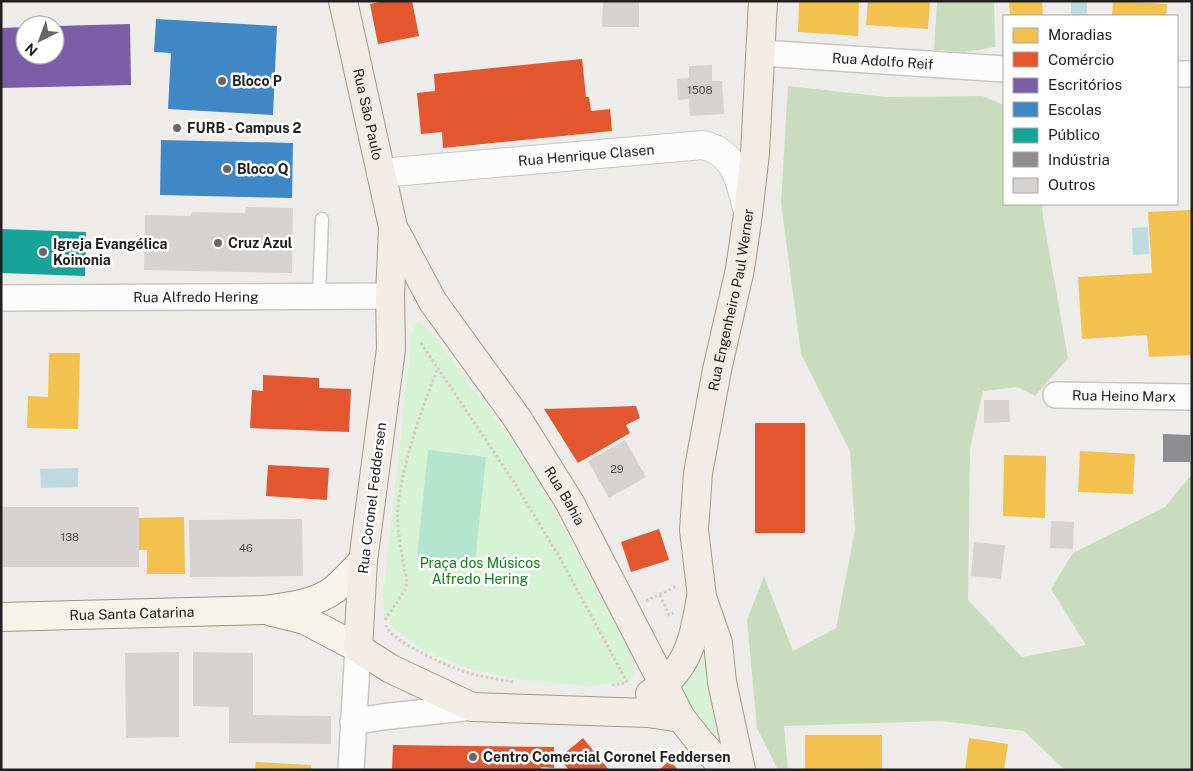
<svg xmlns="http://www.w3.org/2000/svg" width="1193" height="771" viewBox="0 0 1193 771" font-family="'Public Sans',sans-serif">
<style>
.forest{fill:#c9dcbe}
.park{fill:#d7f3d6}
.pitch{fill:#b4e5cf}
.water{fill:#bcdae0}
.homes{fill:#f2c14e}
.shops{fill:#e4572e}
.offices{fill:#7b5ea7}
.schools{fill:#3f88c5}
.public{fill:#17a398}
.industry{fill:#8d8d92}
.building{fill:#d5d2cf}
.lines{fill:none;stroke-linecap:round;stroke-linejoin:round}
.service-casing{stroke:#c7c6c4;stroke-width:15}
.minor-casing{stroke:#c7c6c4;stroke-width:28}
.tertiary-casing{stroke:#c7c6c4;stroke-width:30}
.secondary-casing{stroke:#979880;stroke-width:30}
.primary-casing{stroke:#a59a84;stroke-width:30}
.path{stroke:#d7c9c7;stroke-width:3;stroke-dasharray:2.5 2.5;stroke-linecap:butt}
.service{stroke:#fcfcfc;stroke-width:12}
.minor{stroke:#fcfcfc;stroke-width:25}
.tertiary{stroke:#fcfcfc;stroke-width:28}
.secondary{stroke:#f4f4eb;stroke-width:28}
.primary{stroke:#f1ece5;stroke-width:28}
.poi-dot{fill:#686766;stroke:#fff;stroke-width:2}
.labels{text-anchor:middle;stroke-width:5;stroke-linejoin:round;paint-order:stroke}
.number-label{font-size:11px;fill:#4d4c4c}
.street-label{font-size:14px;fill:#202020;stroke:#fff}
.poi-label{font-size:14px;font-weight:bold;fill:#202020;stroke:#fff;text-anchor:start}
.park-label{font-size:14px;fill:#0c7f14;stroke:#fff}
</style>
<rect width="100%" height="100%" fill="#eeece8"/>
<path class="forest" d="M937,1H994L995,47L965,52L934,50Z
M788,86L887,97L982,96L1004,105V204H1042L1043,217L1068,358L1035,396L1018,387L983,391L970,448L968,600L1022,657L1086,645L1051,589L1073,553L1165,507L1192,474V770H1065L1024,731L941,721L784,726L788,770H778L757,728L747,620L764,576L793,651L836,628L855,530L850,451L801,354L781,203Z"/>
<path class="park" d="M420,322L432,333L532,469L634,661L635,673L629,681L588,686L517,679L471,669L422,650L390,625L384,613L383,596L412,334L416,323Z
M700,656L713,662L731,761L704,733L682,689Z"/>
<path class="pitch" d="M428,450L486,457L475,563L417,557Z"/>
<path class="water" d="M1071,1H1087V16H1071Z
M1148,227L1149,254L1133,255L1132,228Z
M78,468V487L41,488L40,469Z"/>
<path class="homes" d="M799,1H859L858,36L798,32Z
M868,1H930L928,29L866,25Z
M1009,1H1042L1043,16H1010Z
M1113,1L1167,4L1166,16H1112Z
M1192,210V355L1149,357L1147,335L1082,339L1078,277L1152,273L1148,212Z
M49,353H80L78,429L27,428L28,396L48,397Z
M1080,451L1135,454L1133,494L1078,492Z
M1004,455L1046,456L1045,518L1003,516Z
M184,517L185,574H147V550H139V518Z
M805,735H882V770H805Z
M969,738L1008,744L1004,770H965Z
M256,762L311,765V770H255Z"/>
<path class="shops" d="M383,1H412L419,36L378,44L370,4Z
M582,59L586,97H589L591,111L610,109L612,131L443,148L442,132L421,134L417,93L435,91L434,74Z
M263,375L319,378V388L351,389L349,432L250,428L252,390L263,391Z
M636,406L640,418L626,425L630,433L578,463L544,409Z
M755,423H805V533H755Z
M268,465L329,468L327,500L266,496Z
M659,529L669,560L631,572L621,542Z
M583,738L609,770H569L559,758Z
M393,745L554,747V768L541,767V770H392Z
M670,760L678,770H659Z"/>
<path class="offices" d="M130,24L131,85L1,88V28L25,27V55H55V26Z"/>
<path class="schools" d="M156,19L277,26L273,115L168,109L171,53L154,52Z
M161,140L293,143L292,198L160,195Z"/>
<path class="public" d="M1,229L86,232L85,276L1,273Z"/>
<path class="industry" d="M1163,434L1190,435V462H1163Z"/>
<path class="building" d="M603,1H639V27H602Z
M712,65V81H722L724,114L690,116L689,99L678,100L677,79L689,78V66Z
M246,207L293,208L292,273L144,270L145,215L191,216L192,212L245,213Z
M984,400H1009L1010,422L984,423Z
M625,440L646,477L609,498L588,461Z
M1,507H139V567H1Z
M302,519L303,576L190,577L189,520Z
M1051,521L1074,522L1073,549L1050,548Z
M974,542L1005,545L1001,579L971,576Z
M179,652V737L126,738L125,653Z
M193,652L253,653V715L331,716V744L229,743V707L193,706Z"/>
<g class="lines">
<defs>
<path id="service" d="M319,296L322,219"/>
<g id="minor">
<path id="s1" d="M761,53L1004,69"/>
<path d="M1177,74H1192"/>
<path id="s2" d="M1,298L390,296"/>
<path id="s3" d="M1056,395L1192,397"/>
<path d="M353,722L382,717L472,707"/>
<path d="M351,770L358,648"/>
</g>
<g id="tertiary">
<path id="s4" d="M381,173L703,145C737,153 740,182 748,212"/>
</g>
<g id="secondary">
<path d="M272,612L305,620L358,648"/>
<path id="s5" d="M1,617L263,610C287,607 316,604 335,589C345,580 354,570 363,561"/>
</g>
<g id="primary">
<path id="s6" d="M343,1L393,227L433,302L517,418L570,503L681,718L700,742L726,770"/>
<path d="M393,228L390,296L391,349L363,561L358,648L391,669L472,707L648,713L681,718"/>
<path d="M650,694C689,670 693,640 701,598"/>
<path id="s7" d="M741,770L722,682L718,643L702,597L694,530L698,473L717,370L740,269L748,214L755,153L763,1"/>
</g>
</defs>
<use href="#service" class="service-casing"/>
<use href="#minor" class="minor-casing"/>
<use href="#tertiary" class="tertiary-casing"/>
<use href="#secondary" class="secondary-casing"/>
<use href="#primary" class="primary-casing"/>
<path class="path" d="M421,343L512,479L560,558L628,684
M660,595L669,615L673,613
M646,601L677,586
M385,620L405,590L407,583C403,558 396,532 398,507C403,460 421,411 438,368
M386,625C390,642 454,669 472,674C485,677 500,680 514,682
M612,685L626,683"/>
<use href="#service" class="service"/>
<use href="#minor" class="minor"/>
<use href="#tertiary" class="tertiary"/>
<use href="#secondary" class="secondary"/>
<use href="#primary" class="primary"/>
</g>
<g class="poi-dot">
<circle cx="222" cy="81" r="5"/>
<circle cx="177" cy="128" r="5"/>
<circle cx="227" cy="169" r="5"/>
<circle cx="218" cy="243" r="5"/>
<circle cx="43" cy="252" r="5"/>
<circle cx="473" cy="757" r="5"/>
</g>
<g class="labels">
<g class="number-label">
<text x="700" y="94">1508</text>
<text x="617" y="473">29</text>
<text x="70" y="541">138</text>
<text x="246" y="552">46</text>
</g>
<g class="street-label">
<text dy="5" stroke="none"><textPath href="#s1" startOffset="122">Rua Adolfo Reif</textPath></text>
<text dy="5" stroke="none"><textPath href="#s6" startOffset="116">Rua São Paulo</textPath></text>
<text dy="5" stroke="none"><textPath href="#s4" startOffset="206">Rua Henrique Clasen</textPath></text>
<text dy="5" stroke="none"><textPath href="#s2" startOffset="195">Rua Alfredo Hering</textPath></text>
<text dy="5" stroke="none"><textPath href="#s7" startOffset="479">Rua Engenheiro Paul Werner</textPath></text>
<text dy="5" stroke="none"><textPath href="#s3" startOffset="68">Rua Heino Marx</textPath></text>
<text dy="5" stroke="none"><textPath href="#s6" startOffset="551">Rua Bahia</textPath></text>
<text transform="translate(372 498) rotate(-83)" y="5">Rua Coronel Feddersen</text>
<text dy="5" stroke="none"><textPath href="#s5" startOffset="131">Rua Santa Catarina</textPath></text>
</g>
<g class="poi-label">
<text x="232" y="86">Bloco P</text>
<text x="187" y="133">FURB - Campus 2</text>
<text x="237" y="174">Bloco Q</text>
<text x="228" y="248">Cruz Azul</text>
<text x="53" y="249">Igreja Evangélica<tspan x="53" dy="16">Koinonia</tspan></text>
<text x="483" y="762">Centro Comercial Coronel Feddersen</text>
</g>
<g class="park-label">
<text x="480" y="568">Praça dos Músicos<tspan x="480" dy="16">Alfredo Hering</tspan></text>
</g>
</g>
<rect width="1193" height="771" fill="none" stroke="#202020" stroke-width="5"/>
<rect x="1003" y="15" width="175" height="190" fill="#ffffff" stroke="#a6a6a6"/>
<rect x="1013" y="28" width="25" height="15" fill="#f2c14e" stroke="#a6a6a6"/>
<text x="1048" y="40" font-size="15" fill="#202020">Moradias</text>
<rect x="1013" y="52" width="25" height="15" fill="#e4572e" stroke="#a6a6a6"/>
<text x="1048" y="65" font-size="15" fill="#202020">Comércio</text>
<rect x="1013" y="78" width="25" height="15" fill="#7b5ea7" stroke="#a6a6a6"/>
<text x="1048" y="90" font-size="15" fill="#202020">Escritórios</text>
<rect x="1013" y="102" width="25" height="15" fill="#3f88c5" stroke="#a6a6a6"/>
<text x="1048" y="115" font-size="15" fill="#202020">Escolas</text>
<rect x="1013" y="128" width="25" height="15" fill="#17a398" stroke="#a6a6a6"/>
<text x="1048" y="140" font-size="15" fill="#202020">Público</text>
<rect x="1013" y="152" width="25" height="15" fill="#8d8d92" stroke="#a6a6a6"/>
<text x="1048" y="165" font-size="15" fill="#202020">Indústria</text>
<rect x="1013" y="178" width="25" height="15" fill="#d5d2cf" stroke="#a6a6a6"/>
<text x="1048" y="190" font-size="15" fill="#202020">Outros</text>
<g transform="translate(40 40) rotate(222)"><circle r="24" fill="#ffffff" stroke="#a6a6a6"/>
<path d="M0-4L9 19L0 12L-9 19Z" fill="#686766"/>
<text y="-8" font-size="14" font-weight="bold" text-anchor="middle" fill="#202020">N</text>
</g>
</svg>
